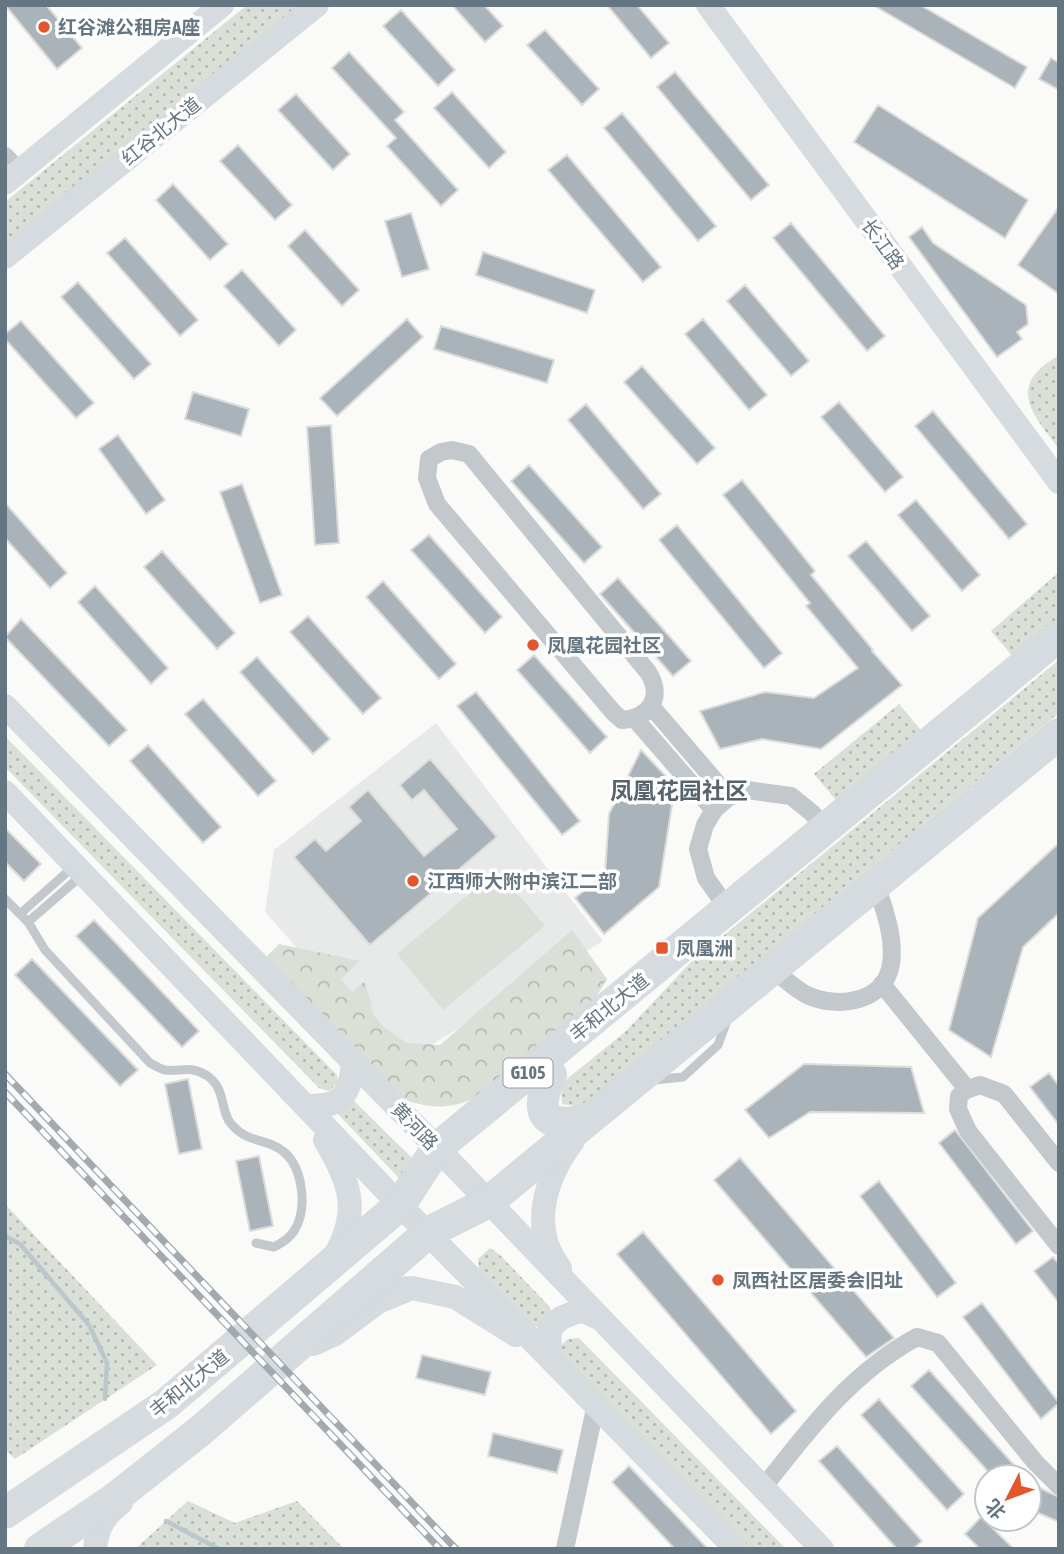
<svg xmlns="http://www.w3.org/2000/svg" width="1064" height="1554" viewBox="0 0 1064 1554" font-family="'Asap Condensed','Noto Sans SC',sans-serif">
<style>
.built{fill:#e8e9e9}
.grass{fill:url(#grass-dots)}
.forest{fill:url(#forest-crowns)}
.garden{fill:#dadfd7}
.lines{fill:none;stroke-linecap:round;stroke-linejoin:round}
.stream{stroke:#bbc7cb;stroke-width:4.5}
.building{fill:#aab3b9;stroke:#dcdcda;stroke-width:2}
.lane{stroke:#c3c8cc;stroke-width:9}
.street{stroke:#c3c8cc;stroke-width:18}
.secondary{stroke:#d6dbdf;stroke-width:24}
.highway{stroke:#d6dbdf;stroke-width:32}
.rail-casing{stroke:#a2aab0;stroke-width:7}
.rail{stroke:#fff;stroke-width:4.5;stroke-dasharray:13;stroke-linecap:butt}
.poi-dot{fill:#e4572e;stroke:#fff;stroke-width:2.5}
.labels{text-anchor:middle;stroke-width:7;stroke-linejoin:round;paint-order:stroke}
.shield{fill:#fff;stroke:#939fa8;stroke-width:2}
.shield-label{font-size:18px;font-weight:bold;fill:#657683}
.poi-label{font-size:19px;font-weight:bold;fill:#657683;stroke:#fff;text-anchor:start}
.street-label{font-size:19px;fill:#657683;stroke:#fff}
.quarter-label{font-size:23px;font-weight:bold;fill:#57646e;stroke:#fff}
</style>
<defs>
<pattern id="grass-dots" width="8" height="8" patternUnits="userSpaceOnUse" patternTransform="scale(1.75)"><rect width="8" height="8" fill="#dadfd7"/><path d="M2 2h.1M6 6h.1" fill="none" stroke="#b4b9b4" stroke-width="1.8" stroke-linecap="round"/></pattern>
<pattern id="forest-crowns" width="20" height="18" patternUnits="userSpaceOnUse" patternTransform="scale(1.75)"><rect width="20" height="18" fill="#dadfd7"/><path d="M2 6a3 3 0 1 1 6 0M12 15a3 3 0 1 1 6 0" fill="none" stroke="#b4b9b4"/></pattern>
</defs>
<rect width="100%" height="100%" fill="#fafaf8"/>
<path class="built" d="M436,723L603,941L400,1064L265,912L274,850Z"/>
<path class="grass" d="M247,5H305L5,250V202Z
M1059,355V449C1043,426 1013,398 1037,372C1043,365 1052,360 1059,355Z
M1059,572V618L1014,658L991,631Z
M1059,660V713L580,1107L562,1104L561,1084L625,1032L690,963Z
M899,704L925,735L840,805L814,774Z
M5,736L337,1075L338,1083L329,1091L319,1088L5,767Z
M353,1100L414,1160L399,1178L335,1111Z
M5,1204L157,1365L15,1459L5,1449Z
M490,1248L499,1254L548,1305L553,1314L539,1327L531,1326L479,1269L478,1259Z
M579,1338L786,1549H749L559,1356L560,1346L568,1339Z
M188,1501L235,1523L297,1501L344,1549H135Z"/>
<path class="forest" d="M572,930L607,979L592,1004L473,1099C445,1110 430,1108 402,1099L266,957L279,944L360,961L341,979L352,992L365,981L374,1016L385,1028L407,1043L440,1045Z"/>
<path class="garden" d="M498,870L545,926L443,1010L397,954Z"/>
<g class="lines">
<path class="stream" d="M5,1236L20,1244L89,1325L107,1363L105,1399
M166,1521L219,1549"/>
</g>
<path class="building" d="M5,5H46L82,48L57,69Z
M452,5H484L503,26L485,42Z
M607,5H637L669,43L651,58Z
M873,5H920L1027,67L1015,88Z
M401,10L455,70L438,86L383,26Z
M545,30L599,89L582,105L527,45Z
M349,52L404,112L395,120L458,190L441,206L387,146L396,138L332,68Z
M1051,58L1059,63V90L1039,79Z
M675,72L769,185L751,200L657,87Z
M452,92L506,152L489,168L434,108Z
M296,94L350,154L333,170L278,110Z
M878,105L1028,200L1005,238L854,142Z
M622,113L716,226L698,241L604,128Z
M238,145L292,205L275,220L220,161Z
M567,155L661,267L643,282L548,170Z
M173,184L228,244L210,260L156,200Z
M1059,207V294L1018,265Z
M411,213L429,269L402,277L385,221Z
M791,223L885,336L867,351L773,238Z
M922,227L933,243L1026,305L1028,324L1017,332L1022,339L997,357L909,237Z
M305,230L359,290L342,306L288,246Z
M125,238L198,320L180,336L107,253Z
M483,252L595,290L587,313L476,275Z
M242,270L296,330L279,346L224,286Z
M78,282L151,364L134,379L61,297Z
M745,285L809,361L791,376L727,301Z
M407,319L423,337L337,416L320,398Z
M703,319L767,395L749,410L685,334Z
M21,321L94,403L76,418L5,339V334Z
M441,326L554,360L547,383L434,349Z
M642,366L715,448L697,464L624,382Z
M193,392L249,409L241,436L185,419Z
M839,402L903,477L885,492L821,417Z
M586,404L661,494L643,509L568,420Z
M933,411L1027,524L1009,539L915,426Z
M331,425L339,543L315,545L307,427Z
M118,435L165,500L146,514L99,449Z
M529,465L602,547L584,563L511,481Z
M742,480L815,571L811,575L873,650L872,651L902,685L821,749L762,739L720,749L700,711L765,692L814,698L858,668L806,606L810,603L723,495Z
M242,484L282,595L260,603L220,492Z
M916,500L980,575L962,591L898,515Z
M5,503L67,573L50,588L5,538Z
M677,525L782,653L764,668L659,540Z
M429,535L502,617L485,633L411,550Z
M866,541L930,616L912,631L848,556Z
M162,551L235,633L217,649L144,567Z
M618,578L691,661L673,676L600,594Z
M383,581L456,664L439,679L366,597Z
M95,586L168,668L151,684L78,602Z
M308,616L381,698L363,714L290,632Z
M21,619L127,730L109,746L5,637Z
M534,655L607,737L590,753L517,670Z
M257,657L330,739L313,754L240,672Z
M476,692L580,821L562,835L457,706Z
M203,699L276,781L258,796L185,714Z
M148,745L221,827L203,843L130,761Z
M641,750L675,786L659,887L604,934L575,898L605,874L609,814Z
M430,759L497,837L370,945L294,857L315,839L326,851L361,821L349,807L368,790L424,856L457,829L424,790L412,800L400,785Z
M5,828L41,864L24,881L5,862Z
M1059,843V913L1023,947L991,1057L949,1030L978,918Z
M94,920L199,1031L182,1047L76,936Z
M32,959L138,1070L120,1086L15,975Z
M804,1064L911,1067L924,1113L810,1112L769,1138L745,1110Z
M1049,1073L1059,1086V1125L1030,1087Z
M188,1079L202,1149L179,1154L165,1084Z
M955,1130L1033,1231L1016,1244L939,1143Z
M259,1156L273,1226L250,1231L236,1161Z
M740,1158L894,1338L866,1357L714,1180Z
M879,1181L956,1283L937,1297L860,1196Z
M643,1232L796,1411L771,1434L617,1254Z
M1053,1257L1059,1264V1303L1034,1271Z
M982,1303L1059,1403L1041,1419L963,1317Z
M422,1355L491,1372L485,1395L416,1378Z
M929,1370L1014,1465L1001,1477H993L911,1386Z
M879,1399L964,1494L947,1510L861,1415Z
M493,1433L563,1450L557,1473L488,1456Z
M837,1446L922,1541L913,1549H897L819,1461Z
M629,1466L708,1549H675L612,1482Z
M1029,1483L1059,1497V1522L1029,1509Z
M981,1517L1014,1549H980L965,1534Z"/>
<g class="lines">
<path class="lane" d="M5,899L28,922L45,950L150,1063C154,1065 160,1069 165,1070C181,1072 189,1065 206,1075C227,1088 219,1111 232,1125C249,1144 268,1138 284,1152C303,1168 308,1209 294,1231C289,1239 282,1243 274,1247L256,1243
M20,914L74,866
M28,922L82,875
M654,1080L683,1077L718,1045L728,1018"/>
<path class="street" d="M5,156L19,171
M452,450L469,454L648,672C664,697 650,718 622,720L613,712L437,504L427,478L429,459L441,452Z
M651,706L729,797
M635,719L714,810
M728,909L706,878L698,849L705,825L714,810L729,797L747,790L791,796L812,813L826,829
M772,969C783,977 795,989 807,995C837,1009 885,1003 891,964C895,937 884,909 876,884
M882,984L967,1089
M1059,1163L1004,1094L980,1085L966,1090L959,1096L958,1109L968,1131L1059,1246
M763,1488C808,1430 851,1373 917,1337L938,1343L1035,1462L1059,1486
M565,1549L596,1404"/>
<path class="secondary" d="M708,5L1059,482
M5,183L222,5
M5,257L317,5
M5,706L437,1148L822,1549
M5,792L400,1205L736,1549
M306,1106C341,1107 350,1097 353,1062
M325,1140C351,1184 361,1212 333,1259
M560,1268C529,1228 545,1178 573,1141
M397,1289L412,1288L455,1297L516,1335
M313,1344L335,1334L378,1302L412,1288
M549,1356L550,1328L561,1318L581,1310L599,1318
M95,1549C97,1528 104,1516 121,1503"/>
<path class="highway" d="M551,1075C532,1116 546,1129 588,1120
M5,1513L166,1404L400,1205L437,1148L1059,636
M40,1549L114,1499L200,1431L429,1232L487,1203L1059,734"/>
<defs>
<path id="rail" d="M5,1074L456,1549
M5,1092L440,1549"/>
</defs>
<use href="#rail" class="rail-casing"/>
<use href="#rail" class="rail"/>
</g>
<g class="poi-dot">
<circle cx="44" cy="27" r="7"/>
<circle cx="533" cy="645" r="7"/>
<circle cx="413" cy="881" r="7"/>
<rect x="655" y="941" width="14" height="14" rx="3.5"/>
<circle cx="718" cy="1280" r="7"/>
</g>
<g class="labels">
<rect class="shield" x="503.5" y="1058.5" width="49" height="29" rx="5"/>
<g class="shield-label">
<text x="528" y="1079">G105</text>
</g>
<g class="poi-label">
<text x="58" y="34">红谷滩公租房A座</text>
<text x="547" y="652">凤凰花园社区</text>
<text x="427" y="888">江西师大附中滨江二部</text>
<text x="676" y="955">凤凰洲</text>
<text x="732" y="1287">凤西社区居委会旧址</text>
</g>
<g class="street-label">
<text transform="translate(161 131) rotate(-39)" y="7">红谷北大道</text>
<text transform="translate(883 244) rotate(54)" y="7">长江路</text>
<text transform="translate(609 1007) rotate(-39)" y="7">丰和北大道</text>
<text transform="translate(415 1126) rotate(46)" y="7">黄河路</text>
<text transform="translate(189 1383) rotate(-39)" y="7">丰和北大道</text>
</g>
<g class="quarter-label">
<text x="679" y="799">凤凰花园社区</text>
</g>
</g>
<rect width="1064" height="1554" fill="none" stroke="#657683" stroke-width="14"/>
<g transform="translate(1008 1498) rotate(228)"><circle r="33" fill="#ffffff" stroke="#c1c8cd" stroke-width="2"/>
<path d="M0-5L12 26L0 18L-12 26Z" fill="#e4572e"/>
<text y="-10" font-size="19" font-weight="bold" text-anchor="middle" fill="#657683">北</text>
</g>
</svg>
